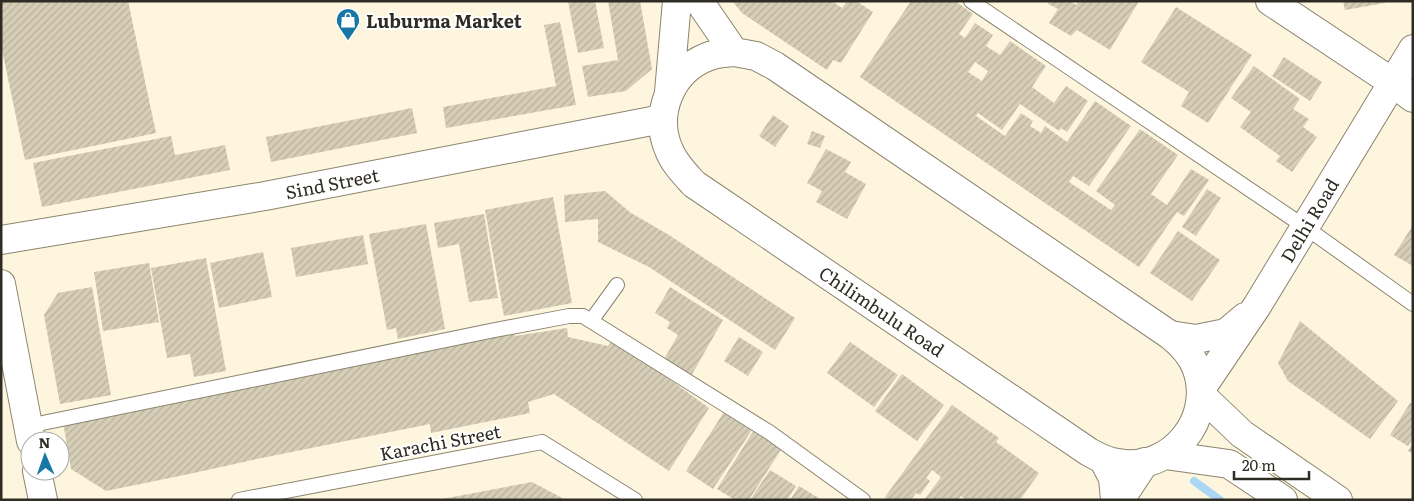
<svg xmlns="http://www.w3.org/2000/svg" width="1414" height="501" font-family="Literata,serif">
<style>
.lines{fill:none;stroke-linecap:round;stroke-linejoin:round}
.stream{stroke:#aad7f3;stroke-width:8}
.building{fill:url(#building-hatch);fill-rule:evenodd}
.service-casing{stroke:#8c846f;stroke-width:16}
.minor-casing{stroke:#8c846f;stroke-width:30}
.tertiary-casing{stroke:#8c846f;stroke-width:30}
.secondary-casing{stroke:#8c846f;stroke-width:30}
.service{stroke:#fff;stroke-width:14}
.minor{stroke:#fff;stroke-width:28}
.tertiary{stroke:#fff;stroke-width:28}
.secondary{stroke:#fff;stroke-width:28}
.labels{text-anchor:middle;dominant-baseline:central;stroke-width:4;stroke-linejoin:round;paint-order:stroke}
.poi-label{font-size:18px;font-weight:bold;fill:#2f2c23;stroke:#fff;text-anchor:start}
.street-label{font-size:18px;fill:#2f2c23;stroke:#fff}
</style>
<defs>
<pattern id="building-hatch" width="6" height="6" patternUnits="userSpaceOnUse" patternTransform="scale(1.25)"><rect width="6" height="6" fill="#d6ceb7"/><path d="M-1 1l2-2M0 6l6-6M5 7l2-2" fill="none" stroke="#b8b19d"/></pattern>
</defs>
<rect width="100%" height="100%" fill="#fdf5dd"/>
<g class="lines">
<path class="stream" d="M 1194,481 L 1220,500"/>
</g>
<path class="building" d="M 1,1 L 128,1 L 156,133 L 25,160 L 1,45 Z
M 568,1 L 595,1 L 604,48 L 578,53 Z
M 608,1 L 640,1 L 652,69 L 626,91 L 588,97 L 582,66 L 618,60 Z
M 732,1 L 832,1 L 842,8 L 847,1 L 856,1 L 873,12 L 841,63 L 833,60 L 827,70 L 742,13 Z
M 911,1 L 955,1 L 973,14 L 959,34 L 965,38 L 975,23 L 993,35 L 986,46 L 1000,55 L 1010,41 L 1046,66 L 1032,87 L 1054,103 L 1066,86 L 1088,101 L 1067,132 L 1061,128 L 1059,131 L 1020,104 L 1002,130 L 978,113 L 976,116 L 1005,136 L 1021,113 L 1033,121 L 1030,126 L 1041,133 L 1045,126 L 1067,142 L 1095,101 L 1131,126 L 1089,186 L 1073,176 L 1069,182 L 1111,210 L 1115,205 L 1096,191 L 1140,129 L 1178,155 L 1151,194 L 1167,205 L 1191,169 L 1209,180 L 1184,216 L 1177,212 L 1139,267 L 860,77 ZM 975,62 L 988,71 L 982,81 L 968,72 Z
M 1049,1 L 1070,1 L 1076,5 L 1079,1 L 1139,1 L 1110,50 L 1077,30 L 1071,36 L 1049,23 L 1058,9 L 1048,4 Z
M 1343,1 L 1384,1 L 1385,3 L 1345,10 Z
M 1176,7 L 1252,55 L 1208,123 L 1181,106 L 1189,92 L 1141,62 Z
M 560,22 L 576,105 L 446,128 L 443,107 L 556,86 L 544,25 Z
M 1284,57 L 1322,82 L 1310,101 L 1272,76 Z
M 1254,66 L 1300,99 L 1293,109 L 1309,119 L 1303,127 L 1317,137 L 1292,172 L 1276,161 L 1280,156 L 1240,127 L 1251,112 L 1231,98 Z
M 412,108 L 417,133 L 271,162 L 266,137 Z
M 773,115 L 789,126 L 775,147 L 759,136 Z
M 812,131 L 825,136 L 820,148 L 807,144 Z
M 171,136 L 175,155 L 225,145 L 230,170 L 42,207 L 33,163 Z
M 826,149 L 851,162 L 845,172 L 866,184 L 847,219 L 816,202 L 822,191 L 807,183 Z
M 1207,189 L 1221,198 L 1196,236 L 1182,227 Z
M 605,191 L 631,213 L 669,235 L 795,318 L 775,350 L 649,267 L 598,242 L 598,219 L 565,222 L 564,195 Z
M 553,197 L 572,303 L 504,316 L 485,210 Z
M 484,214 L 498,298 L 469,302 L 459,244 L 438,248 L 434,223 Z
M 426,224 L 445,329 L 398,339 L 396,328 L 387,330 L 369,234 Z
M 1413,225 L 1413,266 L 1394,255 Z
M 1178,231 L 1220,260 L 1192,301 L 1150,273 Z
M 363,235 L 368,264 L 296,277 L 291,248 Z
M 263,252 L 272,297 L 219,308 L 210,263 Z
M 206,258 L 226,371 L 194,377 L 190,354 L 167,358 L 151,268 Z
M 149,263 L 159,322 L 103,331 L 94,272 Z
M 92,287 L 111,395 L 60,404 L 44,315 L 58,293 Z
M 670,287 L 723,320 L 691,376 L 664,359 L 678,335 L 667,328 L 670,322 L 655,313 Z
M 1300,321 L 1398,401 L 1370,439 L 1288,381 L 1278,363 Z
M 567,328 L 568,337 L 608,346 L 613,338 L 709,408 L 669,471 L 554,394 L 528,402 L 530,413 L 431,433 L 430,424 L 257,459 L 189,474 L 106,491 L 71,469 L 63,422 L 174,403 L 242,388 L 338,369 L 514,330 L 515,336 Z
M 739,337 L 763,352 L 748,376 L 724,361 Z
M 850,342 L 898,375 L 874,407 L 827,373 Z
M 902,374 L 944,405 L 917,441 L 875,411 Z
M 1410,403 L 1413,404 L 1413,439 L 1408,446 L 1390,435 Z
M 952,405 L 999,438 L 996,442 L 1039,473 L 1020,500 L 966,500 L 961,496 L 958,500 L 924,500 L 941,477 L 932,470 L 926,478 L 930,481 L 920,495 L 916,493 L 911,500 L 888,500 L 885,497 Z
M 724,412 L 752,430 L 713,489 L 686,471 Z
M 754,430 L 782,448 L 749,500 L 735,500 L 717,489 Z
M 1413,443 L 1413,454 L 1408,451 Z
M 770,470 L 796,486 L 787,500 L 750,500 Z
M 532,482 L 566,500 L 442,500 L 442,499 Z
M 799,486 L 822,500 L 790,500 Z"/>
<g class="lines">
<g class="service-casing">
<path id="service" d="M 971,1 L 1305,227 L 1413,304
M 591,321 L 617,285
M 28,426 L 490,331 L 569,316 L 583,316 L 769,432 L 863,500
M 239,500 L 542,442 L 635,500"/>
</g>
<g class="minor-casing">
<path id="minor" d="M 1270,1 L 1392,82 L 1413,98
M 1,240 L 265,196 L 662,119
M 1,284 L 31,441
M 37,471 L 43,500
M 1120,500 L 1145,462"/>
</g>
<g class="tertiary-casing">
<path id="tertiary" d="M 1170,335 L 1196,339 L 1226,333 L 1245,317
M 1201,389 L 1257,306 L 1413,49"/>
</g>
<g class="secondary-casing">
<path id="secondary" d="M 699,1 L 734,52
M 734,52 L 756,56 L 775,66 L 1170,335 C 1181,344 1191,354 1196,367 C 1216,418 1171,473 1118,463 C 1107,462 1098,457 1089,452 L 694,184 C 684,173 674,163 669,150 C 653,114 671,71 707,57 C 716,53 725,53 734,52 Z
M 669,92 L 677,1
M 1201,395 L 1242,434 L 1338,500
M 1165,455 L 1229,464 L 1283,500
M 1103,459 L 1113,478 L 1115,500"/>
</g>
<use href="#service" class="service"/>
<use href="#minor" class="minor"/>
<use href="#tertiary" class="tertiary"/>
<use href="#secondary" class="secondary"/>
</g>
<defs>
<g id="shop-pin" transform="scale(1.25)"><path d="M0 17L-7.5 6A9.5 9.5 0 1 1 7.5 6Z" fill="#1977a5" stroke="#fff"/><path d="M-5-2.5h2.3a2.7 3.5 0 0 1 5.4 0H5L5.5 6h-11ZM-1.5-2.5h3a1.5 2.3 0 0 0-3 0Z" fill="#fff"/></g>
</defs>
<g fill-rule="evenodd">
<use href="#shop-pin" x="348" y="20"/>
</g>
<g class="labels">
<g class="poi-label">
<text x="366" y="20">Luburma Market</text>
</g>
<g class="street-label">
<text transform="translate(332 183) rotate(-11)">Sind Street</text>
<text transform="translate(1309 220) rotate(-59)">Delhi Road</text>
<text transform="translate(882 311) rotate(34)">Chilimbulu Road</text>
<text transform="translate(440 442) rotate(-11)">Karachi Street</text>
</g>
</g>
<rect width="1414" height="501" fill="none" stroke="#2f2c23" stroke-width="5"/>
<g transform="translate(45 456) rotate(358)"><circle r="24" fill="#ffffff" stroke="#acaba7"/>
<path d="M0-4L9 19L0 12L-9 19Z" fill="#1977a5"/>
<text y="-8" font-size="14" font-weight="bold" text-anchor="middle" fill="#2f2c23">N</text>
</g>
<path d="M1234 471v8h75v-8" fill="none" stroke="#2f2c23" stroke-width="2.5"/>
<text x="1242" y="471" font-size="15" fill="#2f2c23" stroke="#ffffff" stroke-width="4" paint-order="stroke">20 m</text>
</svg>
